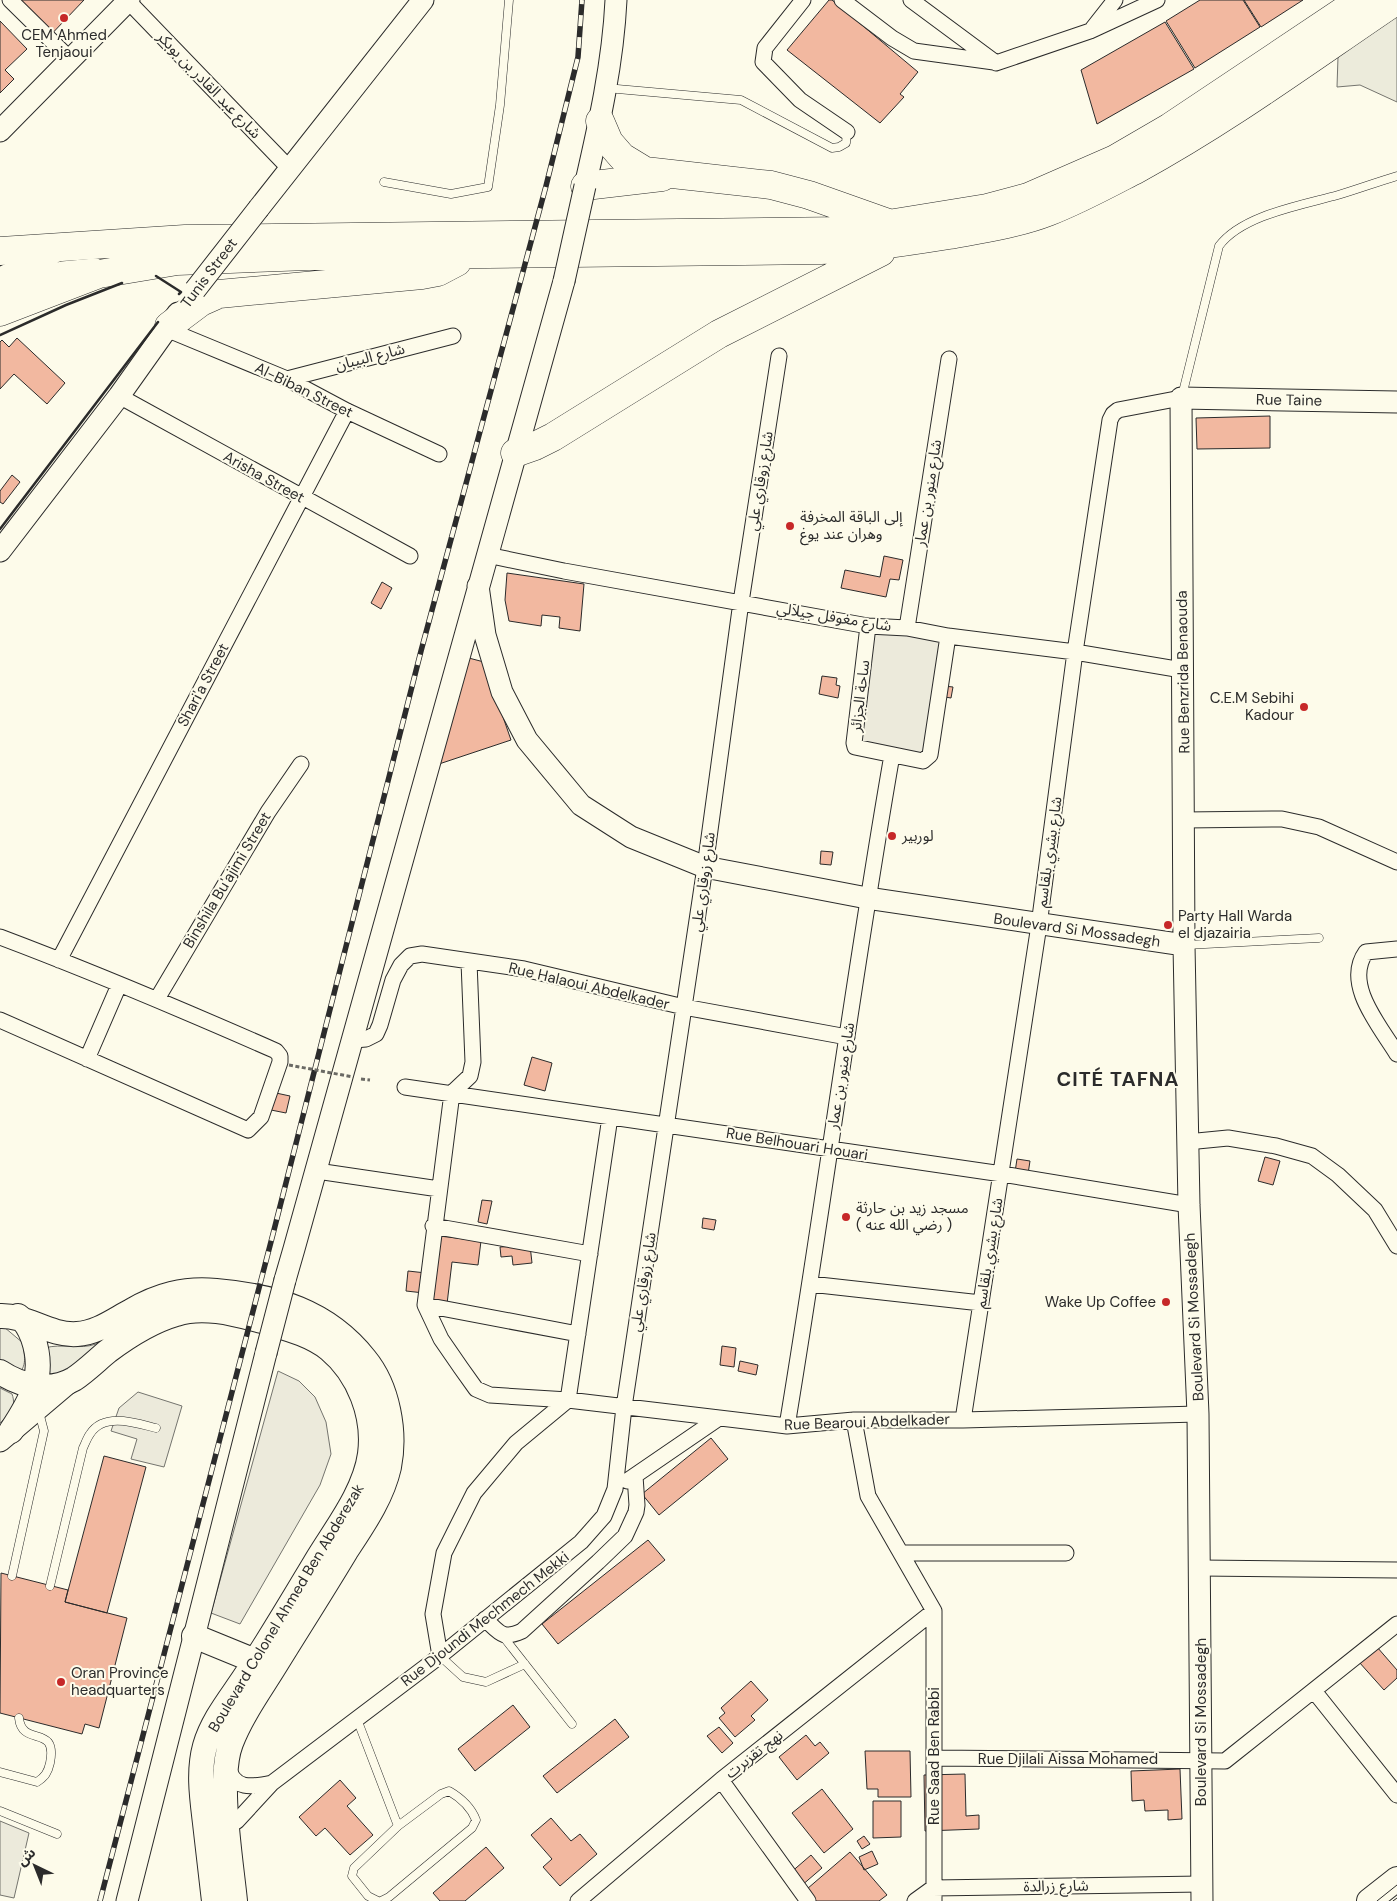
<svg xmlns="http://www.w3.org/2000/svg" width="1397" height="1901" font-family="'DM Sans','Noto Sans Arabic',sans-serif">
<style>
.green{fill:#ecebdb;stroke:#74746e}
.parking{fill:#eceadb;stroke:#74746e}
.building{fill:#f2b8a0;stroke:#2b2b2b}
.lines{fill:none;stroke-linecap:round;stroke-linejoin:round}
.lane-casing{stroke:#2b2b2b;stroke-width:9}
.street-casing{stroke:#2b2b2b;stroke-width:17}
.secondary-casing{stroke:#2b2b2b;stroke-width:23}
.primary-casing{stroke:#2b2b2b;stroke-width:26}
.highway-casing{stroke:#2b2b2b;stroke-width:29}
.path{stroke:#6a6964;stroke-width:3;stroke-dasharray:4 2.5;stroke-linecap:butt}
.lane{stroke:#fdfbea;stroke-width:8}
.street{stroke:#fdfbea;stroke-width:15}
.secondary{stroke:#fdfbea;stroke-width:21}
.primary{stroke:#fdfbea;stroke-width:24}
.highway{stroke:#fdfbea;stroke-width:28}
.tram{stroke:#2b2b2b;stroke-width:1}
.rail-casing{stroke:#2b2b2b;stroke-width:5.5}
.rail{stroke:#fdfbea;stroke-width:4;stroke-dasharray:11;stroke-linecap:butt}
.secondary-bridge-casing{stroke:#2b2b2b;stroke-width:23;stroke-linecap:butt}
.path-bridge{stroke:#6a6964;stroke-width:3;stroke-dasharray:4 2.5;stroke-linecap:butt}
.secondary-bridge{stroke:#fdfbea;stroke-width:21}
.wall{stroke:#2b2b2b;stroke-width:2.5}
.poi-dot{fill:#c62828;stroke:#fdfbea;stroke-width:2}
.labels{text-anchor:middle;dominant-baseline:central;stroke-width:4;stroke-linejoin:round;paint-order:stroke}
.poi-label{font-size:15px;fill:#2b2b2b;stroke:#fdfbea;text-anchor:start}
.street-label{font-size:15px;fill:#2b2b2b;stroke:#fdfbea}
.district-label{font-size:20px;font-weight:bold;letter-spacing:1px;fill:#2b2b2b;stroke:#fdfbea}
</style>
<rect width="100%" height="100%" fill="#fdfbea"/>
<path class="green" d="M 1397,10 L 1397,102 L 1360,85 L 1337,87 L 1338,57 L 1381,20 Z
M 0,1326 L 4,1327 L 23,1343 C 24,1356 28,1366 17,1375 L 0,1369 Z
M 120,1329 L 80,1369 L 50,1376 L 45,1370 L 45,1348 C 61,1343 80,1350 96,1344 C 104,1340 112,1334 120,1329 Z
M 0,1388 L 12,1394 C 17,1408 9,1414 0,1423 Z"/>
<path class="parking" d="M 868,626 L 948,636 L 930,755 L 859,749 Z
M 278,1371 L 299,1381 L 315,1397 L 326,1422 L 331,1454 L 320,1485 L 240,1624 L 211,1613 Z
M 138,1392 L 182,1406 L 164,1467 L 131,1459 L 137,1439 L 111,1431 L 119,1408 Z
M 0,1821 L 29,1833 L 14,1898 L 0,1895 Z"/>
<path class="building" d="M 2,0 L 84,0 L 45,41 Z
M 829,0 L 832,0 L 918,72 L 900,94 L 904,97 L 880,123 L 787,50 Z
M 1200,0 L 1243,0 L 1260,27 L 1195,68 L 1166,21 Z
M 1244,0 L 1303,0 L 1261,27 Z
M 0,21 L 27,49 L 5,70 L 14,79 L 0,93 Z
M 1165,22 L 1194,69 L 1097,124 L 1081,70 Z
M 17,338 L 65,383 L 47,404 L 14,374 L 0,389 L 0,342 L 2,340 L 9,347 Z
M 1270,416 L 1270,448 L 1197,449 L 1196,418 Z
M 12,475 L 20,482 L 3,504 L 0,502 L 0,491 Z
M 884,556 L 903,560 L 899,580 L 890,579 L 886,597 L 841,588 L 845,570 L 880,577 Z
M 507,573 L 584,584 L 580,631 L 559,628 L 560,617 L 542,615 L 541,626 L 509,621 L 505,600 Z
M 382,582 L 392,588 L 381,609 L 371,603 Z
M 465,657 L 484,662 L 511,740 L 439,764 Z
M 822,676 L 837,678 L 836,685 L 840,686 L 838,698 L 819,694 Z
M 935,685 L 953,687 L 951,698 L 933,695 Z
M 821,851 L 833,852 L 831,865 L 820,864 Z
M 532,1057 L 552,1063 L 545,1091 L 524,1085 Z
M 276,1093 L 290,1096 L 286,1113 L 271,1110 Z
M 1265,1157 L 1280,1161 L 1273,1185 L 1258,1181 Z
M 1017,1159 L 1030,1161 L 1028,1174 L 1015,1172 Z
M 482,1200 L 492,1201 L 487,1224 L 478,1222 Z
M 703,1218 L 716,1220 L 714,1230 L 702,1228 Z
M 431,1235 L 481,1241 L 478,1265 L 452,1262 L 447,1304 L 423,1301 L 424,1293 L 406,1291 L 408,1271 L 426,1273 Z
M 530,1245 L 532,1263 L 513,1265 L 512,1256 L 501,1257 L 500,1247 Z
M 722,1346 L 736,1348 L 734,1367 L 720,1365 Z
M 740,1361 L 758,1365 L 756,1375 L 738,1371 Z
M 711,1438 L 728,1459 L 659,1515 L 642,1494 Z
M 104,1456 L 146,1467 L 107,1613 L 65,1602 Z
M 648,1540 L 665,1560 L 558,1644 L 542,1624 Z
M 1,1573 L 68,1590 L 65,1602 L 127,1618 L 99,1728 L 85,1724 L 82,1734 L 0,1713 Z
M 1377,1647 L 1397,1670 L 1397,1678 L 1384,1690 L 1359,1662 Z
M 751,1681 L 768,1700 L 751,1716 L 755,1720 L 735,1737 L 719,1718 L 725,1713 L 721,1708 Z
M 513,1705 L 530,1727 L 475,1771 L 458,1749 Z
M 615,1719 L 629,1737 L 557,1793 L 543,1776 Z
M 719,1727 L 733,1743 L 722,1753 L 707,1736 Z
M 806,1735 L 815,1746 L 820,1742 L 829,1753 L 797,1780 L 779,1757 Z
M 865,1751 L 910,1751 L 911,1797 L 878,1797 L 878,1789 L 867,1789 Z
M 1180,1769 L 1182,1819 L 1168,1820 L 1168,1810 L 1145,1811 L 1144,1800 L 1132,1801 L 1131,1771 Z
M 965,1774 L 966,1816 L 979,1815 L 979,1829 L 925,1831 L 924,1775 Z
M 340,1780 L 356,1798 L 347,1806 L 373,1835 L 350,1855 L 325,1828 L 316,1836 L 299,1817 Z
M 822,1789 L 853,1829 L 824,1853 L 792,1813 Z
M 873,1801 L 901,1801 L 901,1837 L 873,1838 Z
M 551,1818 L 571,1841 L 580,1834 L 597,1854 L 560,1886 L 543,1867 L 552,1859 L 531,1835 Z
M 864,1836 L 870,1844 L 862,1849 L 857,1841 Z
M 486,1847 L 504,1868 L 465,1901 L 440,1901 L 433,1893 Z
M 872,1851 L 878,1864 L 864,1870 L 859,1857 Z
M 850,1852 L 887,1895 L 879,1901 L 805,1901 L 800,1895 Z
M 811,1855 L 822,1868 L 801,1886 L 789,1874 Z"/>
<g class="lines">
<g class="lane-casing">
<path id="lane" d="M 606,88 L 741,100 L 832,148 L 839,147 L 846,143 L 847,132
M 384,182 L 451,194 L 488,187 L 500,105 L 509,0
M 1182,396 L 1219,246 C 1242,215 1302,205 1338,195 C 1358,189 1377,182 1397,176
M 1186,945 L 1319,938
M 12,1576 L 44,1431 L 39,1412
M 50,1586 L 83,1448 C 85,1444 87,1438 90,1434 C 104,1412 136,1423 156,1428
M 502,1635 L 572,1724
M 440,1656 L 463,1677 L 486,1682 L 525,1664
M 357,1719 L 398,1826
M 0,1772 L 37,1782 C 45,1777 48,1772 50,1763 C 58,1723 22,1748 19,1718
M 0,1811 L 57,1834
M 378,1901 L 368,1896 L 352,1876 L 354,1868 L 398,1826 L 441,1794 L 449,1791 C 461,1798 471,1807 476,1820 L 472,1828 L 389,1897 L 381,1901"/>
</g>
<g class="street-casing">
<path id="street" d="M 10,0 L 71,60
M 803,0 L 765,48 L 763,62 L 800,100 L 847,132
M 842,0 L 892,38 L 914,51 L 994,62
M 911,0 L 996,63 L 1090,31 L 1157,0
M 128,1 L 289,168
M 1093,28 L 1115,0
M 166,329 L 287,379 L 347,411 L 439,454
M 287,379 L 453,336
M 119,396 L 410,556
M 487,555 L 564,571 L 868,626 L 907,628 L 948,636 L 1075,652 L 1182,670
M 868,626 L 854,743 L 855,747 L 923,761 L 930,755 L 948,636
M 907,628 L 949,359
M 1184,820 L 1282,819 L 1319,827 L 1397,862
M 0,937 C 93,972 185,1011 276,1051 L 280,1056 L 280,1062 L 261,1117 L 248,1130 L 0,1020
M 1397,949 L 1366,952 C 1343,984 1380,1026 1397,1054
M 59,960 L 347,411
M 469,962 L 473,1062 L 470,1076 L 452,1093 L 425,1305 L 441,1339 L 461,1368 L 476,1389 L 490,1395 L 568,1400 L 787,1426 L 854,1420 L 963,1420 L 1198,1414
M 157,999 L 268,812 L 301,764
M 354,1040 L 366,1039 L 376,1034 L 380,1025 L 393,980 L 401,965 L 410,956 L 422,954 L 524,969 L 684,1007 L 847,1037
M 87,1059 L 119,985
M 405,1087 L 1002,1174 L 1189,1205
M 1187,1142 L 1228,1138 L 1276,1146 L 1312,1156 L 1338,1175 L 1375,1210 L 1397,1246
M 317,1171 L 439,1189
M 433,1226 L 590,1254
M 810,1284 L 981,1303
M 425,1305 L 578,1334
M 854,1420 L 868,1496 L 934,1611
M 963,1420 L 1039,925 L 1075,652 L 1110,420 L 1113,414 L 1118,410 L 1181,398
M 787,1426 C 824,1203 853,978 892,755
M 627,1481 L 719,1418
M 901,1553 L 1066,1553
M 1200,1568 L 1397,1570
M 485,1619 C 500,1633 502,1640 522,1631 L 598,1562 L 625,1536 L 636,1512 L 637,1505 L 635,1476
M 440,1656 L 433,1614 L 444,1553 L 474,1493 L 516,1443 L 568,1400 L 610,1117
M 1314,1691 L 1397,1795
M 934,1758 L 1225,1761 L 1397,1624
M 228,1765 C 232,1791 253,1787 272,1783
M 721,1780 L 808,1901
M 220,1826 L 228,1826 L 237,1821 L 272,1783 L 440,1656 L 581,1542 L 604,1516 L 615,1489 L 624,1407 L 705,867 L 741,602 L 779,356
M 578,1901 L 721,1780 L 934,1611
M 915,1901 L 933,1888 L 1202,1884
M 934,1901 L 934,1611"/>
</g>
<g class="secondary-casing">
<path id="secondary" d="M 0,131 L 129,0
M 585,186 C 599,125 613,63 616,0
M 259,208 L 423,0
M 0,278 L 57,251
M 0,290 L 62,272 L 95,269
M 0,551 L 119,396 L 178,313
M 478,586 L 485,635 L 502,692 L 527,740 L 581,805 L 631,837 L 705,867 L 867,898 L 1184,945 L 1189,1205 L 1198,1414 L 1202,1901
M 1184,945 L 1181,398 L 1397,402
M 285,1280 C 381,948 470,614 564,281
M 0,1441 L 72,1380
M 127,1901 L 266,1353"/>
</g>
<g class="primary-casing">
<path id="primary" d="M 0,1316 C 27,1315 49,1336 77,1334 C 97,1333 114,1320 131,1311 C 158,1295 184,1288 216,1291 C 275,1296 327,1311 365,1359 C 388,1387 396,1432 389,1467 C 382,1498 363,1525 346,1551 C 322,1591 297,1630 273,1669 C 258,1693 241,1717 231,1743 C 217,1779 231,1860 235,1901
M 0,1372 C 21,1386 50,1393 74,1379 C 86,1371 97,1360 108,1351 C 128,1336 152,1321 176,1314 C 204,1305 235,1314 262,1321 C 285,1328 310,1334 329,1349 C 359,1374 375,1416 370,1454 C 365,1491 337,1527 318,1558 C 294,1598 270,1639 244,1678 C 230,1699 212,1721 205,1746 C 198,1771 202,1798 205,1823 C 208,1849 211,1875 214,1901
M 11,1431 C 31,1401 46,1375 33,1338 C 30,1330 26,1321 18,1316
M 194,1636 L 255,1661
M 1369,1901 L 1397,1879"/>
</g>
<g class="highway-casing">
<path id="highway" d="M 600,121 L 609,142 L 622,157 L 645,171 L 771,185 L 809,195 L 888,223
M 585,186 L 662,177
M 0,251 L 185,239 L 845,231 L 987,208 L 1028,197 L 1115,159 L 1170,127 L 1360,0
M 0,312 L 99,274 L 177,261 L 308,256 L 821,250 C 865,248 906,242 949,235 C 982,229 1017,224 1048,212 C 1079,200 1108,184 1137,169 C 1227,120 1311,58 1397,0
M 169,326 L 201,302 L 219,294 L 422,275 L 438,272 L 457,262
M 515,453 L 535,446 L 553,437 L 719,334 L 881,252"/>
</g>
<path class="path" d="M 361,1079 L 370,1080"/>
<use href="#lane" class="lane"/>
<use href="#street" class="street"/>
<use href="#secondary" class="secondary"/>
<use href="#primary" class="primary"/>
<use href="#highway" class="highway"/>
<path class="tram" d="M 1377,1901 L 1397,1885
M 1393,1901 L 1397,1898"/>
<g class="rail-casing">
<path id="rail" d="M 100,1901 L 273,1234 L 421,651 L 546,186 L 578,57 L 582,0"/>
</g>
<use href="#rail" class="rail"/>
<g class="secondary-bridge-casing">
<path id="secondary-bridge" d="M 564,281 L 585,186
M 195,290 L 259,208
M 266,1353 L 285,1280"/>
</g>
<path class="path-bridge" d="M 289,1065 L 353,1077"/>
<use href="#secondary-bridge" class="secondary-bridge"/>
<path class="wall" d="M 156,276 L 181,292 L 179,294
M 0,335 L 66,305 L 122,283
M 0,529 L 158,322"/>
</g>
<g class="poi-dot">
<circle cx="64" cy="18" r="5"/>
<circle cx="790" cy="526" r="5"/>
<circle cx="1304" cy="707" r="5"/>
<circle cx="892" cy="836" r="5"/>
<circle cx="1168" cy="925" r="5"/>
<circle cx="846" cy="1217" r="5"/>
<circle cx="1166" cy="1302" r="5"/>
<circle cx="61" cy="1682" r="5"/>
</g>
<g class="labels">
<g class="poi-label">
<text x="64" y="35" text-anchor="middle">CEM Ahmed<tspan x="64" dy="17">Tenjaoui</tspan></text>
<text x="800" y="517">إلى الباقة المخرفة<tspan x="800" dy="17">وهران عند يوغ</tspan></text>
<text x="1294" y="698" text-anchor="end">C.E.M Sebihi<tspan x="1294" dy="17">Kadour</tspan></text>
<text x="902" y="836">لوربير</text>
<text x="1178" y="916">Party Hall Warda<tspan x="1178" dy="17">el djazairia</tspan></text>
<text x="856" y="1208">مسجد زيد بن حارثة<tspan x="856" dy="17">( رضي الله عنه )</tspan></text>
<text x="1156" y="1302" text-anchor="end">Wake Up Coffee</text>
<text x="71" y="1673">Oran Province<tspan x="71" dy="17">headquarters</tspan></text>
</g>
<g class="street-label">
<text transform="translate(209 85) rotate(46)">شارع عبد القادر بن بوبكر</text>
<text transform="translate(209 273) rotate(-53)">Tunis Street</text>
<text transform="translate(370 357) rotate(-14)">شارع البيبان</text>
<text transform="translate(304 390) rotate(26)">Al-Biban Street</text>
<text transform="translate(1289 400) rotate(1)">Rue Taine</text>
<text transform="translate(264 477) rotate(29)">Arisha Street</text>
<text transform="translate(760 481) rotate(-81)">شارع زوقاري علي</text>
<text transform="translate(928 493) rotate(-81)">شارع منور بن عمار</text>
<text transform="translate(834 617) rotate(9)">شارع مغوفل جيلالي</text>
<text transform="translate(1183 672) rotate(-91)">Rue Benzrida Benaouda</text>
<text transform="translate(203 685) rotate(-62)">Shari'a Street</text>
<text transform="translate(860 696) rotate(-83)">ساحة الجزائر</text>
<text transform="translate(1049 852) rotate(-82)">شارع بشري بلقاسم</text>
<text transform="translate(227 880) rotate(-59)">Binshila Bu'ajimi Street</text>
<text transform="translate(703 882) rotate(-82)">شارع زوقاري علي</text>
<text transform="translate(1077 930) rotate(8)">Boulevard Si Mossadegh</text>
<text transform="translate(589 986) rotate(13)">Rue Halaoui Abdelkader</text>
<text transform="translate(841 1076) rotate(-81)">شارع منور بن عمار</text>
<text transform="translate(797 1144) rotate(9)">Rue Belhouari Houari</text>
<text transform="translate(989 1253) rotate(-81)">شارع بشري بلقاسم</text>
<text transform="translate(643 1282) rotate(-81)">شارع زوقاري علي</text>
<text transform="translate(1194 1317) rotate(-93)">Boulevard Si Mossadegh</text>
<text transform="translate(867 1422) rotate(-2)">Rue Bearoui Abdelkader</text>
<text transform="translate(286 1608) rotate(-59)">Boulevard Colonel Ahmed Ben Abderezak</text>
<text transform="translate(485 1619) rotate(-38)">Rue Djoundi Mechmech Mekki</text>
<text transform="translate(1201 1722) rotate(-90)">Boulevard Si Mossadegh</text>
<text transform="translate(754 1754) rotate(-38)">نهج تقزيرت</text>
<text transform="translate(934 1756) rotate(-90)">Rue Saad Ben Rabbi</text>
<text x="1068" y="1759">Rue Djilali Aissa Mohamed</text>
<text transform="translate(1056 1886) rotate(-1)">شارع زرالدة</text>
</g>
<g class="district-label">
<text x="1118" y="1079">CITÉ TAFNA</text>
</g>
</g>
<g transform="translate(35 1866) rotate(317)" stroke="#fdfbea" stroke-width="4" paint-order="stroke">
<path d="M0-4L9 19L0 12L-9 19Z" fill="#2b2b2b"/>
<text y="-8" font-size="14" font-weight="bold" text-anchor="middle" fill="#2b2b2b">ش</text>
</g>
</svg>
